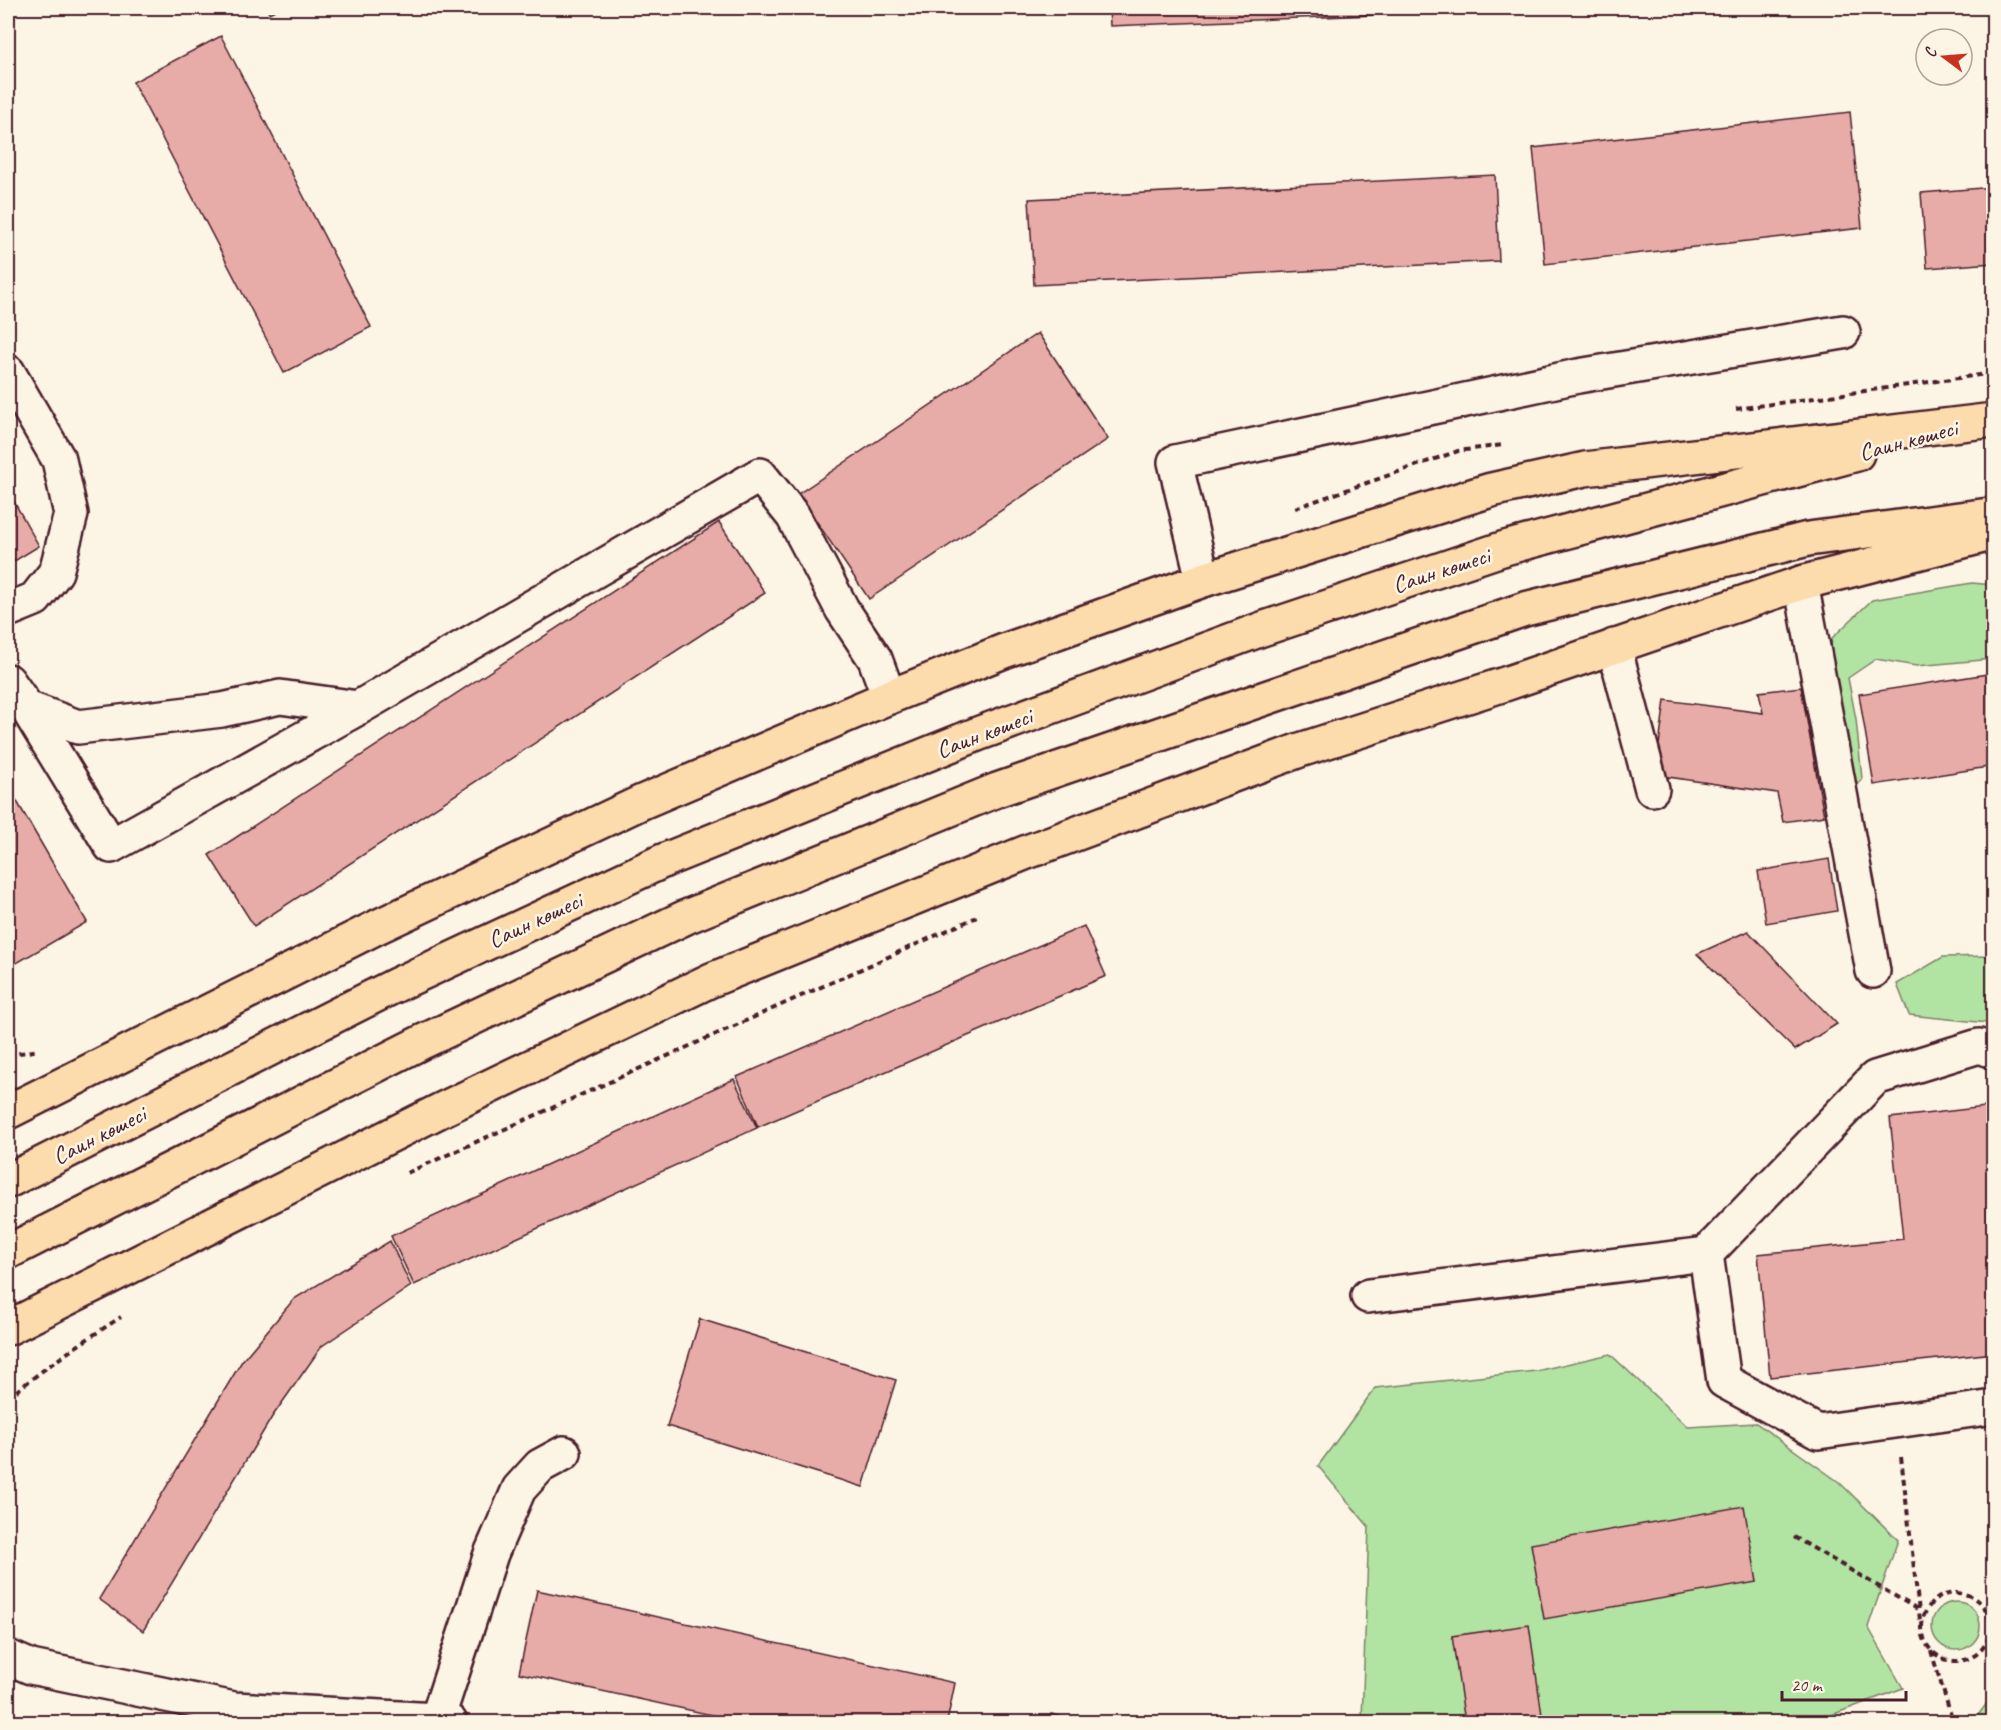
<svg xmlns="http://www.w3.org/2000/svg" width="2001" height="1730" font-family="Caveat,sans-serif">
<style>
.green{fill:#b1e3a3;stroke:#7e8167;stroke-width:1.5}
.building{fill:#e7aca7;stroke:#4a1f2b;stroke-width:1.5}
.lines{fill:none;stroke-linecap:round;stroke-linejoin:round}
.minor-casing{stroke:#4a1f2b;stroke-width:38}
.major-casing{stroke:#4a1f2b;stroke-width:38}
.path{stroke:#4a1f2b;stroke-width:4;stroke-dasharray:6 4.5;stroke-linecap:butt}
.minor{stroke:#fcf5e5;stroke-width:33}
.major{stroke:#fcdcac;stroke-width:33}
.labels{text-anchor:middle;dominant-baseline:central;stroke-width:5;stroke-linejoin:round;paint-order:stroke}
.street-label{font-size:24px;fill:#4a1f2b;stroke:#fcf5e5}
</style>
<rect width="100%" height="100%" fill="#fcf5e5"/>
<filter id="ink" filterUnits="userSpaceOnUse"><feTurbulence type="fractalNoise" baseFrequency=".0167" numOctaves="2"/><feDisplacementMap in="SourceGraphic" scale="12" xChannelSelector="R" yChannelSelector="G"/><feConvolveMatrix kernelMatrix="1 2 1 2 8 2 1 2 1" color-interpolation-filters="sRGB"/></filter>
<g filter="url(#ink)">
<path class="green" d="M 1972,583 L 1993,585 L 1993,659 L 1916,666 L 1876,659 L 1848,678 L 1856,719 L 1862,779 L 1851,795 L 1827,686 L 1832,638 L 1872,600 Z
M 1993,956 L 1993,1026 L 1988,1023 L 1909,1015 L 1897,984 L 1943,957 Z
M 1610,1354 L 1688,1427 L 1756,1423 L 1839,1482 L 1898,1540 L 1868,1627 L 1903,1688 L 1829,1716 L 1824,1722 L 1363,1722 L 1362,1719 L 1369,1527 L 1318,1466 L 1375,1388 L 1536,1371 Z
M1932 1626a24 24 0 1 1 48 0a24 24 0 1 1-48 0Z
M 1993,1695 L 1993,1722 L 1973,1722 Z"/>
<path class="building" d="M 266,8 L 279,8 L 269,13 Z
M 1109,8 L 1372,8 L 1372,15 L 1110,26 Z
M 221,36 L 371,327 L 284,373 L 133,82 Z
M 1850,112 L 1862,228 L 1545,264 L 1533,148 Z
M 1495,175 L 1499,261 L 1034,285 L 1029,199 Z
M 1994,187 L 1994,263 L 1927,268 L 1921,193 Z
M 1038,333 L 1108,439 L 869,599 L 798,494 Z
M 8,491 L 39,546 L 8,565 Z
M 719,522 L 765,593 L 254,926 L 209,855 Z
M 1994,673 L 1994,766 L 1874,785 L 1859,694 Z
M 1801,687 L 1824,816 L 1783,822 L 1777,793 L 1655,775 L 1665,700 L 1763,713 L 1759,692 Z
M 8,786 L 87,922 L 15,964 L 8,951 Z
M 1829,859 L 1837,911 L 1766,923 L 1758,871 Z
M 1084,926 L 1106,976 L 758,1127 L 737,1077 Z
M 1748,931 L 1837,1024 L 1795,1050 L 1697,954 Z
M 734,1079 L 757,1128 L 414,1285 L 391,1236 Z
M 1994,1106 L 1994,1353 L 1770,1377 L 1758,1254 L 1903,1239 L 1890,1118 Z
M 390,1241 L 411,1286 L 322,1346 L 272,1417 L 143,1631 L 99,1599 L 242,1361 L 294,1299 Z
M 700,1319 L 896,1380 L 863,1487 L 667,1426 Z
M 1744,1506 L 1757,1582 L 1544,1619 L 1531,1544 Z
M 537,1590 L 955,1683 L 947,1722 L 744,1722 L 519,1673 Z
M 1529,1625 L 1543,1722 L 1465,1722 L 1452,1636 Z
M 1051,1714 L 1083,1722 L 1049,1722 Z"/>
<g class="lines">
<g class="minor-casing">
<path id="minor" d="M 8,372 L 59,460 L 71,514 L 56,572 L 35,599 L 8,610
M 1203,580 L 1175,462 L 1578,376 L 1843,332
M 1801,583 L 1873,971
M 1614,646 L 1652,789
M 8,681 L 27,708 L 111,846 L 358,708 L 760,475 L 793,516 L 842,609 L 875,659 L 889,697
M 27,708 L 78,727 L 222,710 L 280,697 L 358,708
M 1706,1254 L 1724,1381 L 1818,1432 L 1994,1407
M 1368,1296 L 1706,1254 L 1875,1078 L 1979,1046 L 1994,1051
M 8,1657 L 31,1667 L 234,1709 L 437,1720 L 450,1722
M 437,1720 L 491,1554 L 519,1489 L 540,1466 L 564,1453"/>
</g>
<g class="major-casing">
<path id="major" d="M 8,1112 L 379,926 L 642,802 L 889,697 L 1004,651 L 1203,580 L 1491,490 L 1585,469 L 1994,420
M 8,1181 L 396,985 L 665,860 L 980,733 L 1262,629 L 1505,548 L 1857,454
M 8,1252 L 422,1042 L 686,917 L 997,790 L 1525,609 L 1808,539 L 1989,515
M 8,1328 L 441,1110 L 711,980 L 1027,852 L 1300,750 L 1502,685 L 1801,583 L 1994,533"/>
</g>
<path class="path" d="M 1736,409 L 1994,373
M 1295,508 L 1458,451 L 1503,445
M 8,1055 L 39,1050
M 407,1173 L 977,917
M 8,1398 C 44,1368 82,1342 121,1317
M 1901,1457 L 1920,1620
M 1794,1537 L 1919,1610
M1922 1627a34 34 0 1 1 68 0a34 34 0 1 1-68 0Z
M 1931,1651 L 1953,1722"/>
<use href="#minor" class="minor"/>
<use href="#major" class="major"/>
</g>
</g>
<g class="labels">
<g class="street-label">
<text transform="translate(1908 440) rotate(-15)">Саин көшесі</text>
<text transform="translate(1441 570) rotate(-18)">Саин көшесі</text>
<text transform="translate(984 733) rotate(-21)">Саин көшесі</text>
<text transform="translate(535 920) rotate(-25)">Саин көшесі</text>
<text transform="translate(99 1135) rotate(-27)">Саин көшесі</text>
</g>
</g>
<rect width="2001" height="1730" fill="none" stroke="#fcf5e5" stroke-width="30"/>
<rect x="15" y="15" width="1971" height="1700" fill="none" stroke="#4a1f2b" stroke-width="2" filter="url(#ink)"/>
<g transform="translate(1944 57) rotate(286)"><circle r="28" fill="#fcf5e5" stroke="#b59f9b" stroke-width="1.5"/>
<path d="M0-4.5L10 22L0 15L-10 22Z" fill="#c8321e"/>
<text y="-9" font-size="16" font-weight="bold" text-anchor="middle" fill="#4a1f2b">С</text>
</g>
<path d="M1782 1691v9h124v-9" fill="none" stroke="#4a1f2b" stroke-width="3"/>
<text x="1791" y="1691" font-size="18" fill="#4a1f2b" stroke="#fcf5e5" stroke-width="4.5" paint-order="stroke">20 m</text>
</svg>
